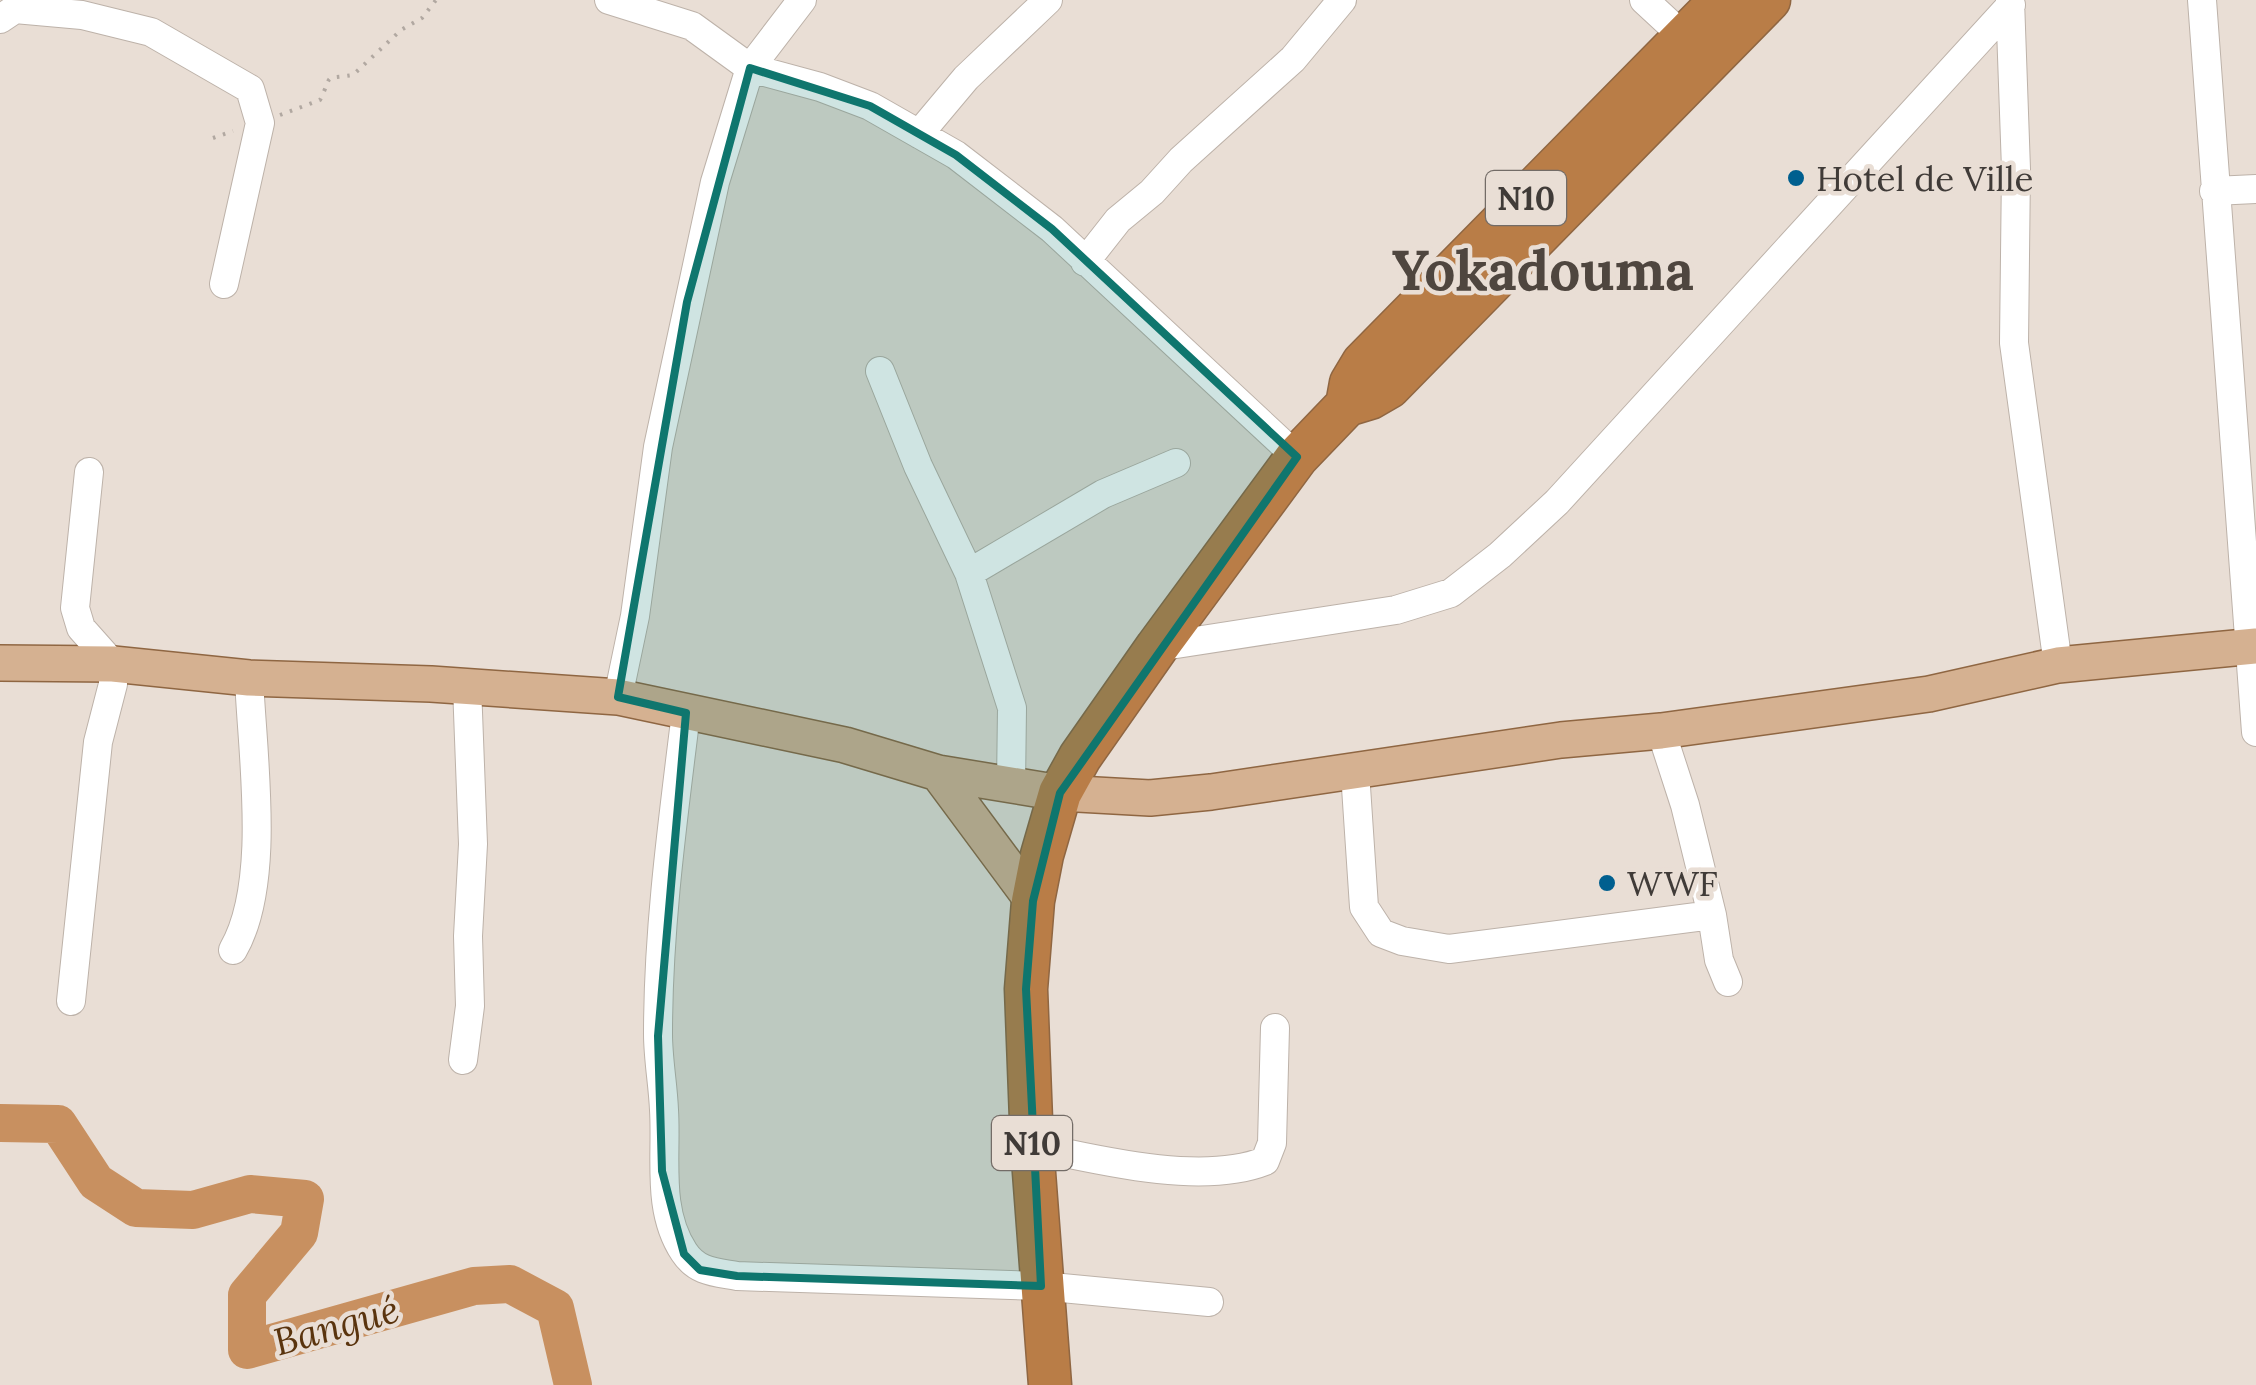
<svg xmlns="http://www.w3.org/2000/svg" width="2256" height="1385" font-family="Lora,serif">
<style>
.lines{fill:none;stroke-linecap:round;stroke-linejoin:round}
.river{stroke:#c89060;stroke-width:38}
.minor-casing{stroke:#bdb2a9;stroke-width:30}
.major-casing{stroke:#8f6642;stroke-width:38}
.highway-casing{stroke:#8f6642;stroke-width:45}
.path{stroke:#b1a8a1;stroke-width:4;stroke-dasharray:2.5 8;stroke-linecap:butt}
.minor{stroke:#fff;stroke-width:28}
.major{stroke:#d5b191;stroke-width:35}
.highway{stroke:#b97d47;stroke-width:42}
.marked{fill:#0f766e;fill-opacity:0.2;stroke:#0f766e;stroke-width:8;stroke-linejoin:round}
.poi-dot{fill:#005f8f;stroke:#e9ded5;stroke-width:4}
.labels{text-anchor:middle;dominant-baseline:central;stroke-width:9;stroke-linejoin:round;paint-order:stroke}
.shield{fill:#e9ded5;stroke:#736c67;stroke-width:2.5}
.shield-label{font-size:32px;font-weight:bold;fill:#403b38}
.poi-label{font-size:35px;fill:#403b38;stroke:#e9ded5;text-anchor:start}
.water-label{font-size:38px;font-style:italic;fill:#5a340e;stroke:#e9ded5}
.town-label{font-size:55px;font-weight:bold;fill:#4f463f;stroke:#e9ded5}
</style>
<rect width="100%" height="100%" fill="#e9ded5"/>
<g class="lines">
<path class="river" d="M 0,1123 L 58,1124 L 96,1182 L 136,1208 L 193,1210 L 250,1194 L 305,1199 L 299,1233 L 247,1295 L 247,1350 L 474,1286 L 510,1284 L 555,1308 L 573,1385"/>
<g class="minor-casing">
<path id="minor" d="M 609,0 L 692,26 L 750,68 L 820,87 L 870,106 L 956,155 L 1052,229 L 1297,457
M 1644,0 L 1684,37
M 2010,0 L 2016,169 L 2014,343 L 2058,665
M 2202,0 L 2256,732
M 0,19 L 15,9 L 82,15 L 151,32 L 250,89 L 260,123 L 224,284
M 919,134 L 966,78 L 1048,0
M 2214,191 L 2256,189
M 1085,262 L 1118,220 L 1152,192 L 1181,160 L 1293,59 L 1342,0
M 880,371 L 918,466 L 969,573 L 1012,708 L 1011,786
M 969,573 L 1103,494 L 1176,463
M 1157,647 L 1396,610 L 1451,593 L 1500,555 L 1557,502 L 2011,5
M 618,697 L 635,616 L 658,447 L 715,182 L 750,68 L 802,0
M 686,713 C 673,819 658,927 658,1034 C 658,1059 663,1085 664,1110 C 667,1156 656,1210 684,1252 C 697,1272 715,1272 737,1276 L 1041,1286 L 1209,1302
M 1355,772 L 1364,907 L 1381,933 L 1402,941 L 1449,949 L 1712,915 L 1685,805 L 1661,731
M 1712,915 L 1719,960 L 1728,982
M 233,950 C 272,883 252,754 249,678
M 71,1001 L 98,742 L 113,684 L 113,664 L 81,628 L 75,608 L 89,472
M 463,1060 L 470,1006 L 468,936 L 473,844 L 467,686
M 1032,1146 C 1097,1160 1202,1186 1265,1161 L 1272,1143 L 1275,1028"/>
</g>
<g class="major-casing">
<path id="major" d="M 0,663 L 113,664 L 249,678 L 431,684 L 618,697 L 845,745 L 938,773 L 1060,793 L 1150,798 L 1211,792 L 1561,740 L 1661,731 L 1929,694 L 2058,665 L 2256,646
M 938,773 L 1033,901"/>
</g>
<g class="highway-casing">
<path id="highway" d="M 1347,405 L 1351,383 L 1363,363 L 1721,0
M 1050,1385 L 1032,1146 L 1026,989 L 1033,901 L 1042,855 L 1060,793 L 1080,757 L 1157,647 L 1297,457 L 1347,405 L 1370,398 L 1389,387 L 1769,0"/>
</g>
<path class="path" d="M 280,115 L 320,100 C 334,72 321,80 353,75 L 401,30 L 422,18 L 436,0
M 213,138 L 233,131"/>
<use href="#minor" class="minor"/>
<use href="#major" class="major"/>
<use href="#highway" class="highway"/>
</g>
<path class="marked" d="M 750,68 L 870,106 L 956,155 L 1052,229 L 1297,457 L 1060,793 L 1033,901 L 1026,989 L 1041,1286 L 737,1276 L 700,1270 L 684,1254 L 662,1171 L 658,1036 L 686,713 L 618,697 L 687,302 Z"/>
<g class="poi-dot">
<circle cx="1796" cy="178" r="10"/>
<circle cx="1607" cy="883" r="10"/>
</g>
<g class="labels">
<g class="shield">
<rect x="1486" y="171" width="80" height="54" rx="8"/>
<rect x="992" y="1116" width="80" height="54" rx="8"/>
</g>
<g class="shield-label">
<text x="1526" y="198">N10</text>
<text x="1032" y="1143">N10</text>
</g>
<g class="poi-label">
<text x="1816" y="178">Hotel de Ville</text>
<text x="1627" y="883">WWF</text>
</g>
<g class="water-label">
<text transform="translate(336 1325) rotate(-16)">Bangué</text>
</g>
<g class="town-label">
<text x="1543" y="270">Yokadouma</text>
</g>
</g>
</svg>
